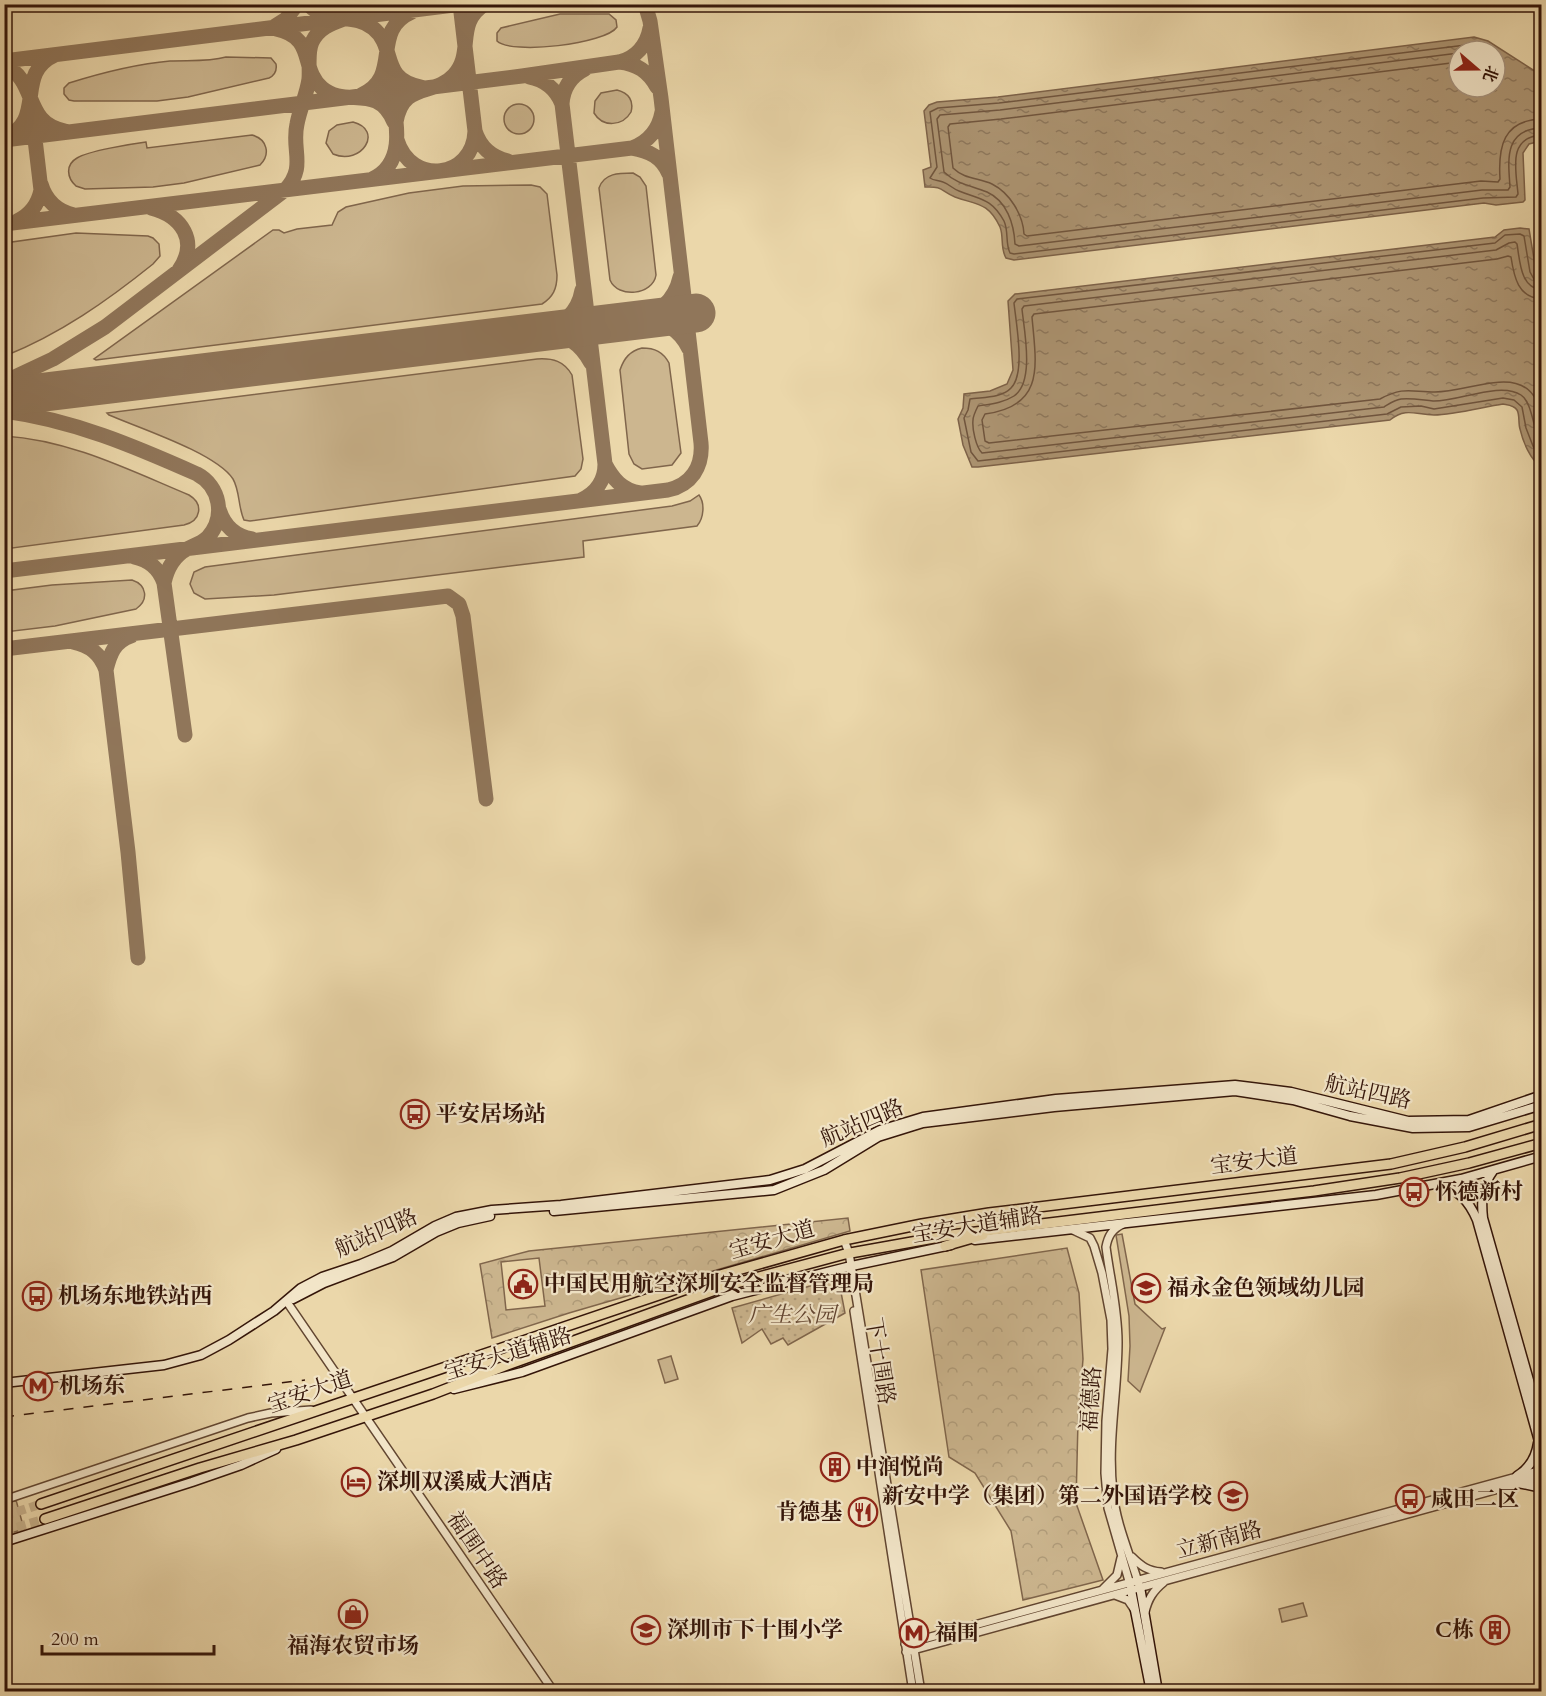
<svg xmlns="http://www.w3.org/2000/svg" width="1546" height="1696" font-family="Cardo,'Noto Serif SC',serif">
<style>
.grass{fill:#ccb68f;stroke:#80664c;stroke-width:1.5}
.forest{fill:url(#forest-crowns);stroke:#80664c;stroke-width:1.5;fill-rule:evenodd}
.park{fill:url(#park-dots);stroke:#80664c;stroke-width:1.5}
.water{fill:url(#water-ripples);stroke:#7d6249;stroke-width:1.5;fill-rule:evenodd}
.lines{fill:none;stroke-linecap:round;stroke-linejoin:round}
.shore{stroke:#70553e;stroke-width:1.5}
.taxiway{stroke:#90765a;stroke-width:15}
.runway{stroke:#90765a;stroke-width:39}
.primary-tunnel{stroke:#c6b08a;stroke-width:9;stroke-dasharray:9 4.5;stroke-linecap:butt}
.tertiary-casing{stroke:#624631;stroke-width:10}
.secondary-casing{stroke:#341509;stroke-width:11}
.primary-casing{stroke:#341509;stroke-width:12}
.tertiary{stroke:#f2e5c8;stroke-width:7}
.secondary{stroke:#f2e5c8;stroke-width:8}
.primary{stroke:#ebd7aa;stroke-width:9}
.rail{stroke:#341509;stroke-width:1.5;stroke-dasharray:10 10;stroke-linecap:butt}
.labels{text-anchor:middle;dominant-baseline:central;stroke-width:4.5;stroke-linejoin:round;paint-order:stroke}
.street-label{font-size:22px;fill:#341509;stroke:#f2e5c8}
.poi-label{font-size:22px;font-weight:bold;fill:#341509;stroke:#f2e5c8;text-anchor:start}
.park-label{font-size:22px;font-style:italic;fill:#624531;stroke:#f2e5c8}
</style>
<defs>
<pattern id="forest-crowns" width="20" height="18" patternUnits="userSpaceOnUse" patternTransform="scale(1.5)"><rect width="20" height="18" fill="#ccb68f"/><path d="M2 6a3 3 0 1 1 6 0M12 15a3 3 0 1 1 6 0" fill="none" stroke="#b09c7a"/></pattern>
<pattern id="park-dots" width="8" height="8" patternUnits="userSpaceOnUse" patternTransform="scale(1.5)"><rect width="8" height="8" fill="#ccb68f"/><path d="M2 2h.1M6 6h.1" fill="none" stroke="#b09c7a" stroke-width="1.8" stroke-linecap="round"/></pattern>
<pattern id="water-ripples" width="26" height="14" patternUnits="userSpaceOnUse" patternTransform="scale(1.5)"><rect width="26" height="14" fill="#ad9573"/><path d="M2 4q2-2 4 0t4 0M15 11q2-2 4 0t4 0" fill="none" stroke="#8e785d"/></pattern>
</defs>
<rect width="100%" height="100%" fill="#ebd7aa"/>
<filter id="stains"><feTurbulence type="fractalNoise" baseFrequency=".00333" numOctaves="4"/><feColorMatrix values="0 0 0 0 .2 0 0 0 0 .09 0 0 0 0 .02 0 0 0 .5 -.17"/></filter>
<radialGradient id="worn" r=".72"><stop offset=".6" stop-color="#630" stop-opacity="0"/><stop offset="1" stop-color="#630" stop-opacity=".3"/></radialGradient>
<path class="grass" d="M 560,14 L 609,14 L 616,20 L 617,27 C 606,44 511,55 497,41 L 497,33 L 501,28 Z
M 226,57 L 271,58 L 276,64 C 277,70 275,75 269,78 L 188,97 L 157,101 L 74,101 L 69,100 L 64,94 L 64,88 L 69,83 C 101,73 136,64 170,61 C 189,60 208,62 226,57 Z
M 617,90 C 629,93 634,101 631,112 C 623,126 603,128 594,113 L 595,101 L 601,93 Z
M504 119a15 15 0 1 1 30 0a15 15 0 1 1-30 0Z
M 353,122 C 384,130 362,166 333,154 L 326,143 L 329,131 L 337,125 Z
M 252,135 C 267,139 271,154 260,165 L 184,183 L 153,187 L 85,189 L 76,186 C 67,178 65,165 77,158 C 88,151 131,144 146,142 L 147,148 Z
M 633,173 L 640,177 L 646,186 L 656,275 C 653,295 618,299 610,280 L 599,188 C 604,173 619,173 633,173 Z
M 531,185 L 540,187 L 547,194 L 557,275 C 557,289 553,297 542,304 L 96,360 L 94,359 L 273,230 L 279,230 L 284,233 L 297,229 L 332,225 L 338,212 L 346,207 L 409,193 L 463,186 Z
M 76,233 L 148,236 L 153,238 L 159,244 L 160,256 L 153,264 C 107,301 60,334 5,356 L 5,243 Z
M 642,348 C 655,348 663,352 669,363 L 681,453 L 672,465 L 642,469 L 634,464 L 629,454 L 620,370 C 624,358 630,351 642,348 Z
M 537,359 C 553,358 564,361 572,375 L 583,459 L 581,469 L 575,476 L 250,521 L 244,520 C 238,507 240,491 233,479 C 216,453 139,428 109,415 L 107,413 Z
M 4,436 C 70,440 129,470 189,495 C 204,504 201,521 184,525 L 5,549 Z
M 699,495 C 705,503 704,518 697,526 L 583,541 L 584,557 L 274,595 L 205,599 L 194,593 L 190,584 L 194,572 L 205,567 L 672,506 L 690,501 Z
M 132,580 C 147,585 149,600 136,609 L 55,626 L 5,632 L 5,591 L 52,585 Z
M 1122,1234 L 1135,1304 L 1162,1329 L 1165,1328 L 1140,1392 L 1128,1381 L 1130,1346 L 1129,1316 L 1116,1235 Z
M 671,1356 L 678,1379 L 665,1383 L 658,1360 Z
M 16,1500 L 24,1529 L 5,1535 L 5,1504 Z
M 1303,1603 L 1307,1616 L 1282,1622 L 1279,1609 Z"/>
<path class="forest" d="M 848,1218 L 850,1231 L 569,1313 L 492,1338 L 480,1264 L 529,1251 ZM 539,1258 L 545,1306 L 506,1310 L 501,1262 Z
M 1067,1248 L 1079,1293 L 1083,1359 L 1078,1421 L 1076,1503 L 1103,1580 L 1023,1600 L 1011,1531 L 975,1473 L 949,1457 L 921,1270 Z"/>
<path class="park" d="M 831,1280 L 840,1287 L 845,1313 L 788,1345 L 783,1338 L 771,1344 L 762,1329 L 742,1343 L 732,1308 Z"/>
<path class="water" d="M 1474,37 L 1488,41 L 1541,75 L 1541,141 L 1529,144 L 1523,153 L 1525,200 L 1523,202 L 1496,205 L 1484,203 L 1014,260 L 1006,258 C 1000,248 1004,237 1000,227 C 988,202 977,205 955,197 C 941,191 943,186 925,187 L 923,170 L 931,167 L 924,111 L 929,105 L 937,102 L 998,97 ZM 1459,51 L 1495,51 L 1495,87 L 1459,87 Z
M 1520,228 L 1529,229 L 1536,271 L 1541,278 L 1541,467 C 1530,459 1523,442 1520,429 C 1518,423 1520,415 1517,410 C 1514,405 1508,405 1503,404 C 1483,407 1454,415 1434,415 C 1415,415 1407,407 1390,420 L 978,467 L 972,467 L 963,445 L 958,419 L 963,408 L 964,394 L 990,391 L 1007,384 L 1013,370 L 1008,301 L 1015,294 L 1495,237 L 1504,230 Z"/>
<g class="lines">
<path class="shore" d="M 1492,51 L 1480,44 L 1474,44 L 999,103 L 938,108 L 930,112 L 937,167 L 930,178 C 934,181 938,180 943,182 C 949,184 953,189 959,191 C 981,200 991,198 1004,221 C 1009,232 1005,243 1010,253 L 1014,254 L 1483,198 L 1516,197 L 1518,194 C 1516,170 1507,137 1542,135
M 1459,53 L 1000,110 L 940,115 L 937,119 L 944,172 C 958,185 970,185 987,192 C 1007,201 1014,224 1015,244 L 1019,246 L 1482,190 L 1508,190 L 1510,187 C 1508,159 1504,129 1542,128
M 1459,62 L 1001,119 L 950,124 L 948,127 L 953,168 C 964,179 979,178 992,184 C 1010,193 1023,215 1024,234 L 1027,236 L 1481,181 L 1498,182 L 1500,179 C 1498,147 1503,120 1542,119
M 1542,282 L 1535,281 L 1530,272 L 1524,236 L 1520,234 L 1505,235 L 1495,243 L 1017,299 L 1014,303 C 1016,323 1026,373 1011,388 C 1002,398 982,397 970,399 L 968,410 L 964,418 L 971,452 L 978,461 L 1387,414 L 1401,407 L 1421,406 L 1434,409 L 1503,398 L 1514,400 L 1522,407 L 1526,428 L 1533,446 L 1542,460
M 1542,290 C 1520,288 1520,261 1517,244 L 1515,242 L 1509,243 L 1496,250 L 1024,306 L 1022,309 C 1024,330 1035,382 1014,396 C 1003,403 990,404 978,406 C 976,410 973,416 973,420 C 972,429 976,447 982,453 L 1384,407 C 1389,404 1394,400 1401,399 C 1412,398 1422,400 1433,401 C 1457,402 1500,381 1521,395 C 1533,403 1533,432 1542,446
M 1542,299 C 1518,298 1514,277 1511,257 L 1508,256 L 1497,259 L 1034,314 L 1032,317 C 1036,364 1046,406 985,414 L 982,420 L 985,441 L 989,443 L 1380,399 C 1404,386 1411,392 1435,392 C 1475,392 1534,356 1542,421"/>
<path class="taxiway" d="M 308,4 C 330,28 351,11 373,28 C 397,47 379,79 421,87
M 275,26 L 286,19 L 297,4
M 276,29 C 317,38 299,68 322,88 C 346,109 377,82 394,122
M 4,61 L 462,4
M 619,62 C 637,64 648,71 657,87
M 4,65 C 39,81 22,123 65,131
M 529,77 C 545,80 556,89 562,104
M 361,95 C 404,76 369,31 412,12
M 396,122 C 403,81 434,97 454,75 C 475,52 454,24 485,4
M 475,131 C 480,147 491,157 508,161
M 4,138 C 48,120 13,74 55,55
M 4,140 L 522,76 L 619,62 C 636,58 647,45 650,28
M 397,140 C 411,186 473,179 475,131 L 460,4
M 632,148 C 649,151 662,157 669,174
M 372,179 C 410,162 394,114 390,82
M 41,184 C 46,201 57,211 74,215
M 151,208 C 182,216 199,241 179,270
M 17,221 C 30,215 38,205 41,190 L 30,97
M 4,224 L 632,148 C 648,142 659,129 662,112
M 635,320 C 658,315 675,300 680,277
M 641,320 C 662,320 680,329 689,349
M 538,332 C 560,327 578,314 582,290
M 544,332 C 565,333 581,344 591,363
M 4,382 L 53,359 L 105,327 L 285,190 C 307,167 291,150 297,124 C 300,108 307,94 309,79 C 310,66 307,53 312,42 C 324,17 353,23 369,4
M 4,411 C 73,420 134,446 197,474 C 220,486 226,517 208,537 C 202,543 195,545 187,549 C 174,556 167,569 164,583
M 605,464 C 613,479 622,490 640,493
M 581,500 C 596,493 605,480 605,464 L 562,104 C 563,88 571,76 585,69
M 219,509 C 224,526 235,536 252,539
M 134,557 C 149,560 159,568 164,583 L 185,735
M 4,571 L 668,490 C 691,485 703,467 701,443 L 661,98 L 650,21 L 645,4
M 73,642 C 90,646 100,653 106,670 L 128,852 L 138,958
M 4,649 L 448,596 L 459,604 L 463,616 L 486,799
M 106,670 C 110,654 114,642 131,636 L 130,634"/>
<path class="runway" d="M 4,397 L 696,313"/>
<path class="primary-tunnel" d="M 4,1516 L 41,1504
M 4,1531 L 45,1519"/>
<g class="tertiary-casing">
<path id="tertiary" d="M 1123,1224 C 1112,1229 1108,1236 1106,1247 C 1110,1278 1118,1309 1118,1342 C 1118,1392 1107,1442 1113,1492 C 1116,1524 1130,1554 1139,1585
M 1073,1230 L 1090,1238 L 1094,1246 L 1102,1273 L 1111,1320 L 1112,1349 L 1106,1421 L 1105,1473 L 1108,1508 L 1131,1588
M 844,1240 L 849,1253 L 921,1692
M 287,1302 L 554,1692
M 854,1311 L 913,1692
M 4,1500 L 248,1418 L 271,1413 L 311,1410
M 1132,1557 C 1141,1566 1148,1571 1161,1572
M 1103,1589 L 1117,1575 L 1121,1558
M 1115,1595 L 1128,1600 L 1134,1609
M 1145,1612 C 1148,1599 1153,1591 1164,1582
M 905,1644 L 1542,1470
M 906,1652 L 1542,1477"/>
</g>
<g class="secondary-casing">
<path id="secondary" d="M 1493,1171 C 1482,1186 1481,1200 1483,1218 L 1542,1426
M 1440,1185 C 1459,1189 1470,1203 1477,1220 L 1542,1452
M 554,1211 L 774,1190 L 824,1170 L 878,1137 L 923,1123 L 1054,1107 L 1235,1091 L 1293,1100 L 1350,1116 L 1413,1128 L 1469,1127 L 1542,1105
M 975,1240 L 1376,1195 L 1461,1179 L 1542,1156
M 293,1299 L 324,1283 L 393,1257 L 436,1232 L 458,1223 L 490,1216
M 4,1383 L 164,1365 L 201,1355 L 229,1340 L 274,1311 L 301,1288 L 322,1277 L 361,1264 L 392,1251 L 435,1226 L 456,1217 L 492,1210 L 561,1205 L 770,1180 L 805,1169 L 880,1130 L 923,1117 L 1056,1099 L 1235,1085 L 1291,1092 L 1408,1121 L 1469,1120 L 1542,1095
M 454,1389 L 522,1372 L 732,1296 L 847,1267 L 951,1245
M 1517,1476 C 1530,1468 1536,1457 1538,1443
M 1518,1483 L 1542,1488
M 4,1542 L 192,1482 L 241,1465 L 276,1449
M 1140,1587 L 1158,1692
M 1131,1590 L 1151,1692"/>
</g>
<g class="primary-casing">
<path id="primary" d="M 945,1246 L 983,1235
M 41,1504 L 706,1279 L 844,1240 L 922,1224 L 989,1213 L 1391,1164 L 1465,1147 L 1542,1124
M 45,1519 L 200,1468 L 296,1440 L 433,1394 L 510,1364 L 729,1285 L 845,1254 L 951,1235 L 1314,1191 L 1400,1178 L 1469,1163 L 1542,1143"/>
</g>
<use href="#tertiary" class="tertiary"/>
<use href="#secondary" class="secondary"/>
<use href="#primary" class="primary"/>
<path class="rail" d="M 4,1417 L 305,1380"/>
</g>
<defs>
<g id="bus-ring" transform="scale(1.5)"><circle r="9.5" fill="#f2e5c8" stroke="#8f2418" stroke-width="1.5"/><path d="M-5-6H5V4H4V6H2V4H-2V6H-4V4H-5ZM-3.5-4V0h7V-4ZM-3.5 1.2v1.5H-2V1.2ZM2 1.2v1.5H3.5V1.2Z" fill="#8f2418"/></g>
<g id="civic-ring" transform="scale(1.5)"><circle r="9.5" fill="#f2e5c8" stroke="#8f2418" stroke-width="1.5"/><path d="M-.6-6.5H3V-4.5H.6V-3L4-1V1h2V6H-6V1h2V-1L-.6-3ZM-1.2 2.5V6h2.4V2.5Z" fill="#8f2418"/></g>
<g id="school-ring" transform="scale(1.5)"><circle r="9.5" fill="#f2e5c8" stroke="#8f2418" stroke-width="1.5"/><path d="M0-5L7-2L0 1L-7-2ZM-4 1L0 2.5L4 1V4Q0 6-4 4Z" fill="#8f2418"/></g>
<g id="metro-ring" transform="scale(1.5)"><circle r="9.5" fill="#f2e5c8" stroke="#8f2418" stroke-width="1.5"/><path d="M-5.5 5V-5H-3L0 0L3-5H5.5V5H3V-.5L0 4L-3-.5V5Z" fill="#8f2418"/></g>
<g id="building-ring" transform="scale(1.5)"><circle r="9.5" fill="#f2e5c8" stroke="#8f2418" stroke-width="1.5"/><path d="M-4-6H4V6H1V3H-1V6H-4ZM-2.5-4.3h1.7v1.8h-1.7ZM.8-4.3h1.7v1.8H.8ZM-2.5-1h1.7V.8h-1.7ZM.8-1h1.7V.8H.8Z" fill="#8f2418"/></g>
<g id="hotel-ring" transform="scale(1.5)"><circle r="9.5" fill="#f2e5c8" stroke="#8f2418" stroke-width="1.5"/><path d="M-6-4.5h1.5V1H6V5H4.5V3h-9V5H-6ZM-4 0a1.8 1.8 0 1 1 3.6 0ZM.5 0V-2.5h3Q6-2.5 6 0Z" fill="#8f2418"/></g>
<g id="restaurant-ring" transform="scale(1.5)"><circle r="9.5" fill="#f2e5c8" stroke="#8f2418" stroke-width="1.5"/><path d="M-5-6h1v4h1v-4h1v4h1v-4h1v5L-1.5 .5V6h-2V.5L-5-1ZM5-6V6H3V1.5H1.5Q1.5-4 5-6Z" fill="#8f2418"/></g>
<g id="shop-ring" transform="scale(1.5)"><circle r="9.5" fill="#f2e5c8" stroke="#8f2418" stroke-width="1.5"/><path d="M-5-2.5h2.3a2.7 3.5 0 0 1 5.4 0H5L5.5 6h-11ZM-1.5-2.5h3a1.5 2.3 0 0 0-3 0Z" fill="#8f2418"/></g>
</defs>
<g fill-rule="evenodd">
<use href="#bus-ring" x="415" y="1114"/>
<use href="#bus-ring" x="1414" y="1192"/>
<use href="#civic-ring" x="523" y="1284"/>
<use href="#school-ring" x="1146" y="1288"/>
<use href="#bus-ring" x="37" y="1296"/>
<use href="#metro-ring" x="38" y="1386"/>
<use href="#building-ring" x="835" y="1467"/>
<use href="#hotel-ring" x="356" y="1482"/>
<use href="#school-ring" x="1233" y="1496"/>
<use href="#bus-ring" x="1410" y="1499"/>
<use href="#restaurant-ring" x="863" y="1512"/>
<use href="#shop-ring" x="353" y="1614"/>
<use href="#school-ring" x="646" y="1630"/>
<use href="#building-ring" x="1495" y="1630"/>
<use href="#metro-ring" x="914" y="1633"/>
</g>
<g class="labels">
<g class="street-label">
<text transform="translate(1368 1092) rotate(12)">航站四路</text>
<text transform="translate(862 1123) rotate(-23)">航站四路</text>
<text transform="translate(1254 1161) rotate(-7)">宝安大道</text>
<text transform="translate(977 1225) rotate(-9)">宝安大道辅路</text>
<text transform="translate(376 1233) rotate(-24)">航站四路</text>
<text transform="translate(772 1240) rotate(-16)">宝安大道</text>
<text transform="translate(508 1354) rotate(-17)">宝安大道辅路</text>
<text transform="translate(880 1361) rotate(81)">下十围路</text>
<text transform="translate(310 1392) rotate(-19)">宝安大道</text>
<text transform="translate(1091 1399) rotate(-86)">福德路</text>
<text transform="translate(1219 1540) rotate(-15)">立新南路</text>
<text transform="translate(477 1550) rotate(56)">福围中路</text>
</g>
<g class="poi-label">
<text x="436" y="1114">平安居场站</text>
<text x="1435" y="1192">怀德新村</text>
<text x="544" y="1284">中国民用航空深圳安全监督管理局</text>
<text x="1167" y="1288">福永金色领域幼儿园</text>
<text x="58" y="1296">机场东地铁站西</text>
<text x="59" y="1386">机场东</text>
<text x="856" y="1467">中润悦尚</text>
<text x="377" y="1482">深圳双溪威大酒店</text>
<text x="1212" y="1496" text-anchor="end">新安中学（集团）第二外国语学校</text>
<text x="1431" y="1499">咸田二区</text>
<text x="842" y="1512" text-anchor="end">肯德基</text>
<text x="667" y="1630">深圳市下十围小学</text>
<text x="1474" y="1630" text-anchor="end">C栋</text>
<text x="935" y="1633">福围</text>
<text x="353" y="1646" text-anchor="middle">福海农贸市场</text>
</g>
<g class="park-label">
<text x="792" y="1315">广生公园</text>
</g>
</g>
<rect width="1546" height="1696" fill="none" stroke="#ebd7aa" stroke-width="24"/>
<rect x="6" y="6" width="1534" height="1684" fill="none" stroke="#341509" stroke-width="3"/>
<rect x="12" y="12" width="1522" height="1672" fill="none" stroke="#341509" stroke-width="1.5"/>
<g transform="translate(1477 69) rotate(110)"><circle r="28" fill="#f2e5c8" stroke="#a6927c" stroke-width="1.5"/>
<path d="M0-4.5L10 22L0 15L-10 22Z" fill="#8f2418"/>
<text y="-9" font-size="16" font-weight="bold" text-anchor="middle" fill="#341509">北</text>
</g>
<path d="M42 1645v9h172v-9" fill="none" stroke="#341509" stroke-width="3"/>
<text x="51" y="1645" font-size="18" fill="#341509" stroke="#f2e5c8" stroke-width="4.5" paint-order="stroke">200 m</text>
<rect width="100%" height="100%" filter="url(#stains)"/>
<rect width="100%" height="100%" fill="url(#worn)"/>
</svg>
